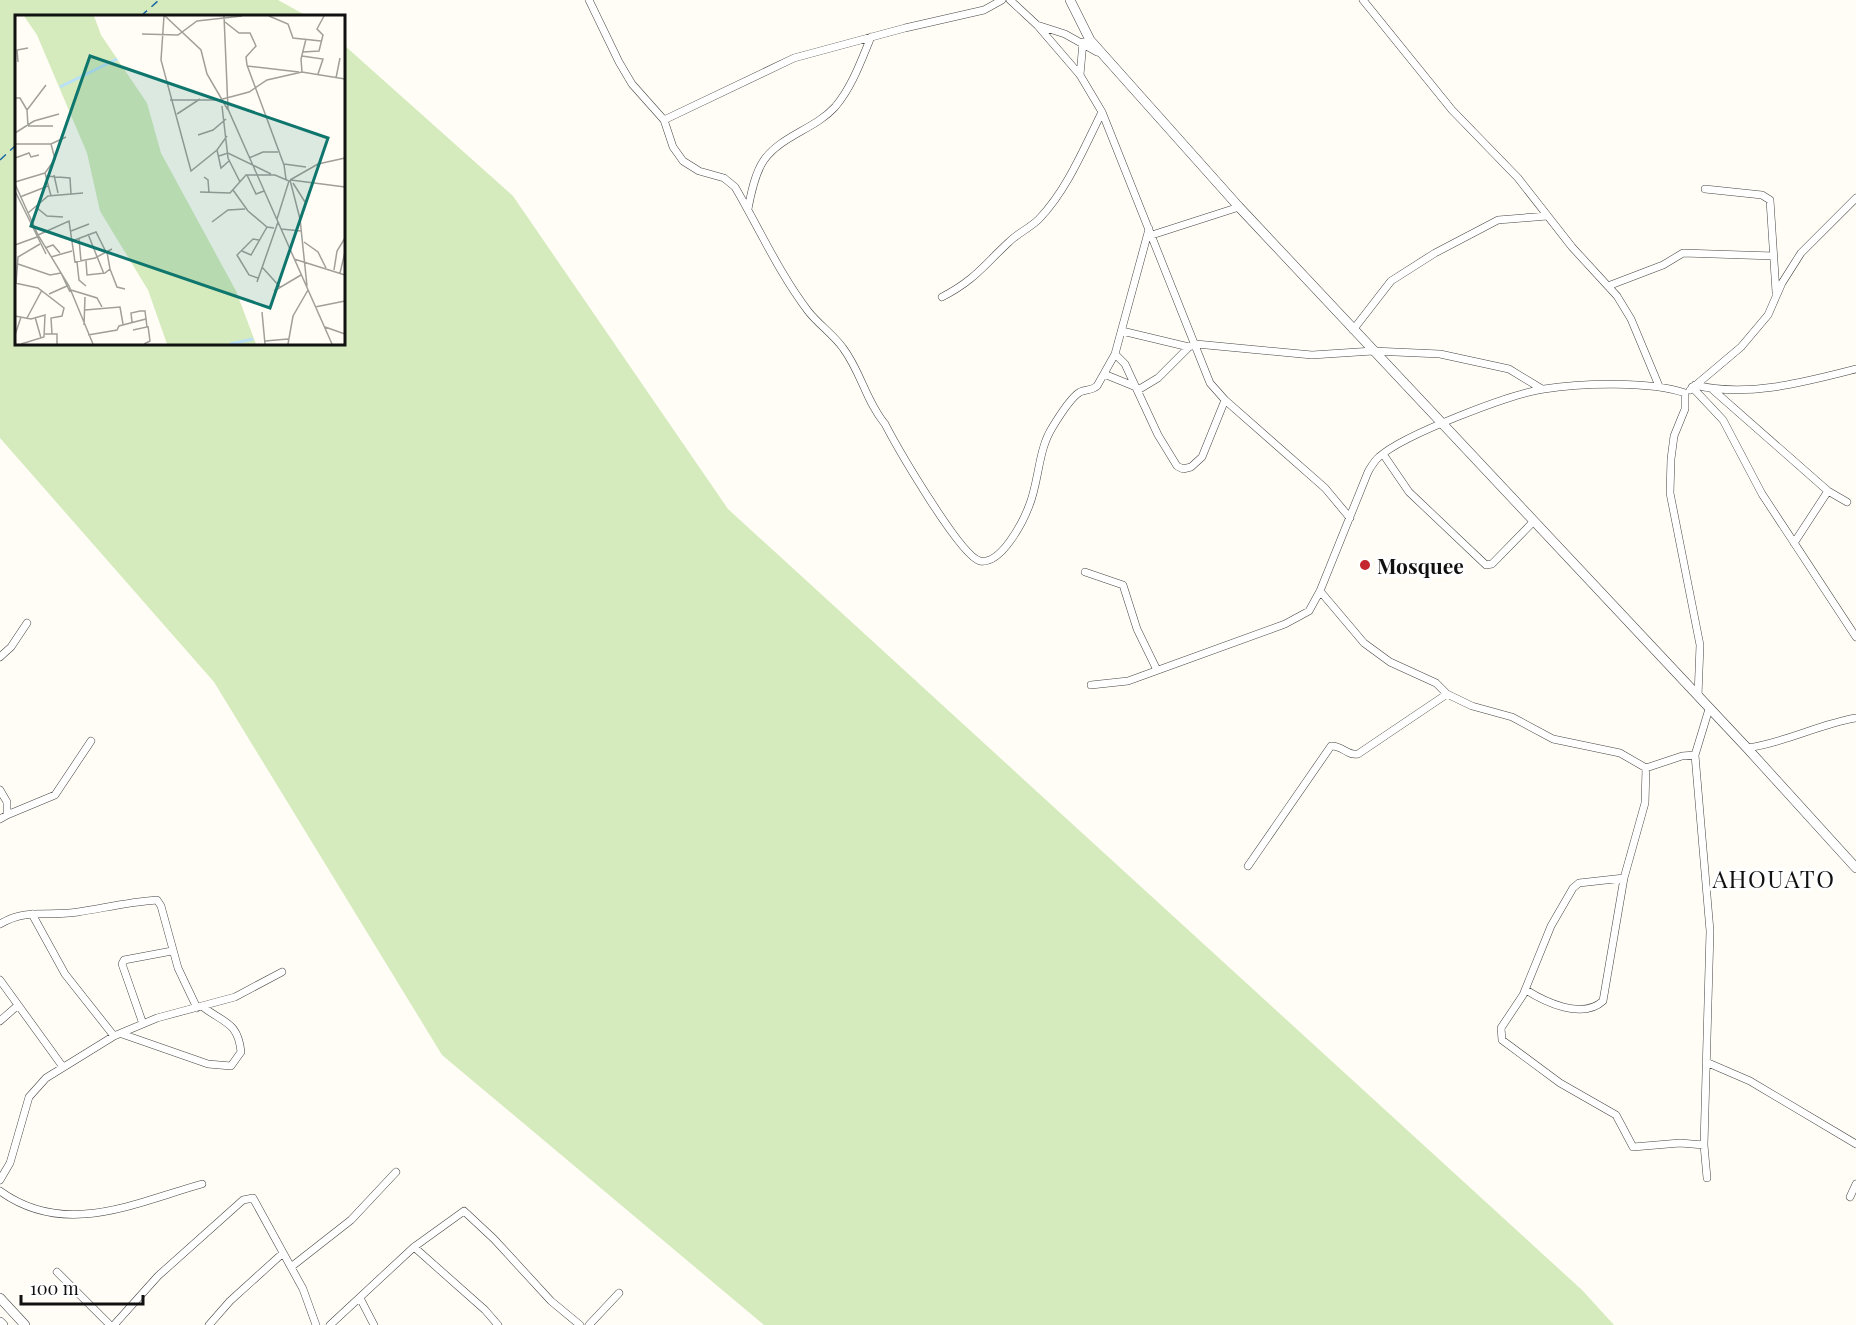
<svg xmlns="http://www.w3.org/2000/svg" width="1856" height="1325" font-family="'Playfair Display',serif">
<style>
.green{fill:#d5ebbd}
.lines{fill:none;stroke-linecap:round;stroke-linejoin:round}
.ferry{stroke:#1768a6;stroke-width:1.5;stroke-dasharray:8 6;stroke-linecap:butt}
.minor-casing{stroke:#444;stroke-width:8}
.tertiary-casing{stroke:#444;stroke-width:10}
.minor{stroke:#fff;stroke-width:7}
.tertiary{stroke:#fff;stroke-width:9}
.poi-dot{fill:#c4262e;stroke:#fff;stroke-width:2}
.labels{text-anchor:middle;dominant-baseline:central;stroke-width:6;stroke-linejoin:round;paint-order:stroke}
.poi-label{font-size:21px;font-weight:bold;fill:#111;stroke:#fff;text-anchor:start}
.quarter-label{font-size:24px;letter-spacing:1.5px;fill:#111;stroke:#fff}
.inset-river{fill:none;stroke:#b9e0f7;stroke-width:3}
.inset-road{fill:none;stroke:#a09f9a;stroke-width:1.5}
.view{fill:#0f766e;fill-opacity:0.15;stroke:#0f766e;stroke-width:3}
.inset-edge{fill:none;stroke:#111;stroke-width:3}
</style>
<rect width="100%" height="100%" fill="#fffdf5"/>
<path class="green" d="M 0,0 L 278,0 L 307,16 L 16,16 L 16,344 L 344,344 L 344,45 L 513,196 L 728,509 L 1582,1290 L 1614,1325 L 764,1325 L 442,1055 L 214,682 L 0,438 Z"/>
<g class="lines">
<path class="ferry" d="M 141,16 L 159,0
M 0,160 L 16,145"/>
<g class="minor-casing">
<path id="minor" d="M 589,0 L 619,62 L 632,84 L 664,120 L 673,147 L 683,161 L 699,171 L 724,178 L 735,187 C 759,228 779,273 808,311 C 818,324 833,334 843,348 C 861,372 866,401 885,424 C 897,447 960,556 980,561 C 1001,565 1023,522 1029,506 C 1039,482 1038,450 1052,428 C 1058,418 1070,398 1080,392 C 1086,389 1091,391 1097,386 L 1115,354 L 1149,229
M 1010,0 L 1037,25 L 1065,34 L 1097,52
M 1363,0 L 1452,110 L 1518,178 L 1572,247 L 1617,296 L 1631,319 L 1659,386
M 1037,25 L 1080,75 L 1102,112 L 1210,383 L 1225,400 L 1325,488 L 1350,518
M 1080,75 L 1083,42
M 664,120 L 794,58 L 905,28 L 984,10 L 1002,0
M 1705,189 L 1762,195 L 1770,200 L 1776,292
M 748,209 C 751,193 755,173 764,160 C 781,136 815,129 835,107 C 852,87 861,61 871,37
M 1152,235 L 1239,207
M 1608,286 L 1663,265 L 1683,253 L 1774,256
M 942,297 C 975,280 984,265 1009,242 C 1018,233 1030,228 1039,219 C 1067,190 1084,148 1102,112
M 1353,330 L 1391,281 L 1435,253 L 1498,220 L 1547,216
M 1122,331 L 1189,347
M 1115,354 L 1125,364 L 1158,435 L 1177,466 L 1183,469 L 1191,467 L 1202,457 L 1225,400
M 1104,374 L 1136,387
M 1695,385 C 1747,398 1805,382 1856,369
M 1692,387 L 1723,420 L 1762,494 L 1856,637
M 1712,389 L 1828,491 L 1847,502
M 1138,390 L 1158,378 L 1189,347 L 1196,344 L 1312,355 L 1373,351 L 1440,354 L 1509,369 L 1542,389
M 1690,390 L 1741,347 L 1768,315 L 1782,283 L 1801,253 L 1856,198
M 1383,454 L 1409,492 L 1486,565 L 1492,564 L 1533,522
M 1794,543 L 1828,491
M 1085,572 L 1123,585 L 1137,629 L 1157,670
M 1320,591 L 1364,643 L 1390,662 L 1436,683 L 1447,694 L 1472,706 L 1512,717 L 1553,739 L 1620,753 L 1646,768 L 1682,756 L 1695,755
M 0,657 L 11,647 L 27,623
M 1091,685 L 1128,681 L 1285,624 L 1309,611 L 1320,591 L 1368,472 C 1371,467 1374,461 1379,457 C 1403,435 1510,394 1544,389 C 1580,383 1651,381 1685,393 L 1685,409 L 1674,436 L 1671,459 L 1670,493 L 1700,645 L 1698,696
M 1747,748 C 1785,743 1819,724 1856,718
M 0,790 L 7,802 L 7,815 L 0,819
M 7,815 L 55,795 L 91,741
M 1248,866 L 1331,746 C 1342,745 1347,756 1358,754 L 1447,694
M 1624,878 L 1579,883 L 1573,888 L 1551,926 L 1523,995 L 1501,1028 L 1502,1040 L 1560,1083 L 1616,1115 L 1633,1147 L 1680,1143 L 1704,1145
M 32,914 L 65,974 L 114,1036
M 0,924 C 27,908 48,917 78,912 C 104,908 129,902 157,900 L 161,906 L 178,968 L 197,1008
M 0,980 L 63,1067
M 1526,990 C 1545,1002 1582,1020 1603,1001 L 1624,878 L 1645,803 L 1646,768
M 0,1021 L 17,1006
M 143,1024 L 122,964 L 124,960 L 172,951
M 122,1034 L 208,1064 L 231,1066 L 241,1052 C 238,1022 224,1023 203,1007
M 1706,1062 L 1750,1081 L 1856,1144
M 1707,1178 L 1704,1145 L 1710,931 L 1695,755 L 1709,709
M 0,1180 L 10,1163 L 29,1097 L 46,1078 L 114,1036 L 157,1018 L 235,997 L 282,972
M 0,1191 C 65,1238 134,1203 202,1184
M 1850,1197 L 1856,1184
M 414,1247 L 485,1310 L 498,1325
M 291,1267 L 351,1220 L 396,1172
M 57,1272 L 110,1325
M 360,1298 L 374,1325
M 114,1325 L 158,1276 L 243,1200 L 253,1198 L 303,1289 L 316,1325
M 209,1325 L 230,1301 L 283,1253
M 330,1325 L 414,1247 L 464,1211 L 494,1239 L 551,1301 L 580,1325
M 589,1325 L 619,1293"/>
</g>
<g class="tertiary-casing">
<path id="tertiary" d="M 1070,0 L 1090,40 L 1239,207 L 1747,748 L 1856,868
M 0,1298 L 25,1325
M 0,1322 L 3,1325"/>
</g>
<use href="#minor" class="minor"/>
<use href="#tertiary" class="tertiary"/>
</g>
<circle class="poi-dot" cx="1365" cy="565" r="6"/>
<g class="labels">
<g class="poi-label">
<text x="1377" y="565">Mosquee</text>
</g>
<g class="quarter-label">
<text x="1774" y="878">AHOUATO</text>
</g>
</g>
<g transform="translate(15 15)">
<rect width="330" height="330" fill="#fffdf5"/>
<path d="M 9,1 L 79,1 L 86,20 L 132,88 L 146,138 L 221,276 L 241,329 L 152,329 L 133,275 L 85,196 L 72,138 L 22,20 Z" fill="#d5ebbd"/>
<path class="inset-river" d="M 45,72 L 102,44M 215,329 L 238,324"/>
<path class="inset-road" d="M 149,1 L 146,45 L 176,156 L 202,135 L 212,121M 150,1 L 186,35 L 192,59 L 213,95M 209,1 L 213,94 L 317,329M 254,1 L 273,9 L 278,23 L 306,26M 210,7 L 224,18 L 235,18 L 241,31 L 231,42 L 232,50 L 269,150 L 271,164M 127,19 L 163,20 L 182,6 L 227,1M 288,37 L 304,36 L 308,20 L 302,14 L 309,1M 287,41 L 308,44 L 303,59M 3,47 L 2,35 L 13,33M 232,51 L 284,57M 287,57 L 286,44 L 291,24M 321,63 L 325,43M 0,83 L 5,83 L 12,95M 155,85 L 204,85 L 234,77 L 252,65 L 287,57 L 330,64M 207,91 L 213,143 L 225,167M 162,99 L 185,84M 13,111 L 12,95 L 31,70M 13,111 L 38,111M 0,118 L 19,106 L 44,99M 183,120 L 198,115 L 211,104M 0,129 L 36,129 L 51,122M 202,135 L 206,153 L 214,146M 204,141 L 213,138 L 256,159M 0,143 L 14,138 L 16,142 L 24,140M 234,143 L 248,137 L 263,137M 269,149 L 291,152M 39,160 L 43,178M 232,160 L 241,179 L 249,176M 30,161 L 55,163 L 56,179M 189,162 L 193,165 L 194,178M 275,165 L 285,204 L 292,271M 275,165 L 303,149 L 330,143M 276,165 L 330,172M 0,167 L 30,158M 278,168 L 290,187M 0,169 L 23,220 L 54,271 L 78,329M 218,175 L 233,196 L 252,212 L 259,213M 0,176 L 31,239M 185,177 L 215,178 L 231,160 L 260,160 L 274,166 L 262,204M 36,181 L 30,158 L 40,144 L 36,129M 5,182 L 33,171M 22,193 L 32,201 L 48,202M 13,198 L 33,181 L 68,178M 197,207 L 213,195 L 230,194M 266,214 L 286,216M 56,216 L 74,209M 73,219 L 89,259M 23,220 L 54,206 L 60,247 L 80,243 L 97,234M 64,224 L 66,246M 57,226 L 81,217 L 91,237M 289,227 L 303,237 L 311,253M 0,230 L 22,222M 30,233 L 38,230 L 45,238M 227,236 L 236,240 L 252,212M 36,242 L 57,236M 279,244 L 330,260M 71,246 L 72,260 L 90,258 L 95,254 L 92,237M 62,247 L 64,265 L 71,271M 3,249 L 35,260 L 46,258M 247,252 L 265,272M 95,254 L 102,272 L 110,274M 319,255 L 322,236 L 330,223M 46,258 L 55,277M 325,258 L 330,237M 243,263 L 234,260 L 222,240 L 238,224 L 244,225M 242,267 L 263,207M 0,268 L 23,273 L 49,293 L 47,301 L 36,303 L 37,319M 1,268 L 3,242 L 25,229M 56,275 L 82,283 L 87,292M 259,276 L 286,260M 34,279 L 52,271M 300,292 L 330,286M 70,295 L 105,292 L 108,309M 247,297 L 250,329M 0,301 L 16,304 L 30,300 L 29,322 L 6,329M 20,302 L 26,323M 12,303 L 27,275M 117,307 L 116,298 L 125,296 L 130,296 L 131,304M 69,310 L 70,282M 310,312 L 330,319M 30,319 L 42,319 L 42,329M 0,320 L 6,302M 73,320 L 102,315 L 104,311 L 131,304 L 132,312 L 118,315M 250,326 L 273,324M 129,329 L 135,326 L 133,311M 273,329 L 278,301 L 293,275"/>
<path class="view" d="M 75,41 L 313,123 L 255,293 L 16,211 Z"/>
<rect width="330" height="330" class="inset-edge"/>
</g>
<path d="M21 1295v9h122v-9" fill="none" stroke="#111111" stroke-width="3"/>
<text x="30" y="1295" font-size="18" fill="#111111" stroke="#ffffff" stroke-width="4.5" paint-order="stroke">100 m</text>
</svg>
